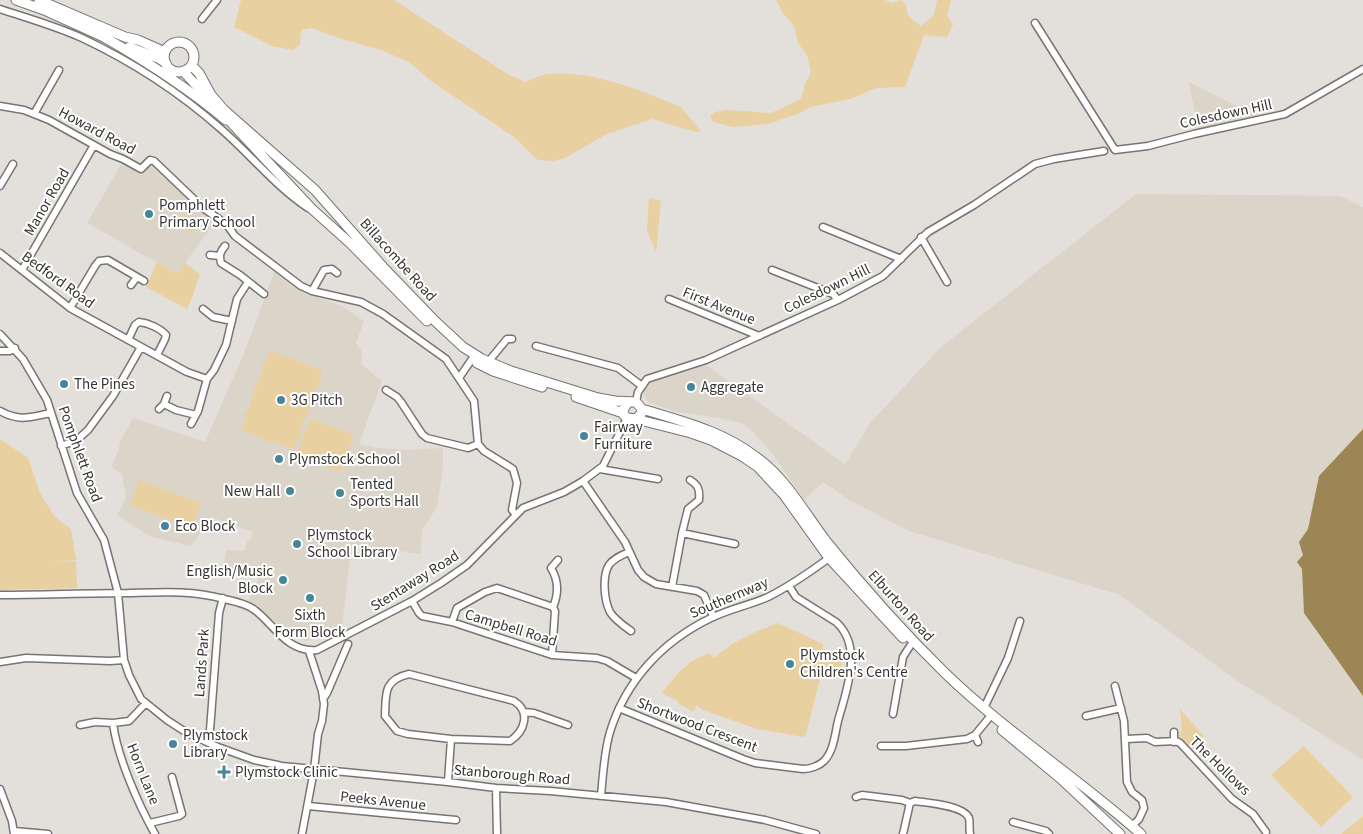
<svg xmlns="http://www.w3.org/2000/svg" width="1363" height="834" font-family="'Source Sans 3',sans-serif">
<style>
.built{fill:#dbd5c9}
.green{fill:#e8d0a0}
.water{fill:#9d8655}
.lines{fill:none;stroke-linecap:round;stroke-linejoin:round}
.minor-casing{stroke:#777571;stroke-width:9}
.major-casing{stroke:#777571;stroke-width:11}
.minor{stroke:#fff;stroke-width:6}
.major{stroke:#fff;stroke-width:9}
.poi-dot{fill:#47869a;stroke:#fff;stroke-width:2}
.labels{text-anchor:middle;dominant-baseline:central;stroke-width:4;stroke-linejoin:round;paint-order:stroke}
.street-label{font-size:15px;fill:#353432;stroke:#fff}
.poi-label{font-size:15px;fill:#353432;stroke:#fff;text-anchor:start}
</style>
<rect width="100%" height="100%" fill="#e3e0db"/>
<path class="built" d="M 1189,82 L 1256,116 L 1198,129 Z
M 123,161 L 142,171 L 149,164 L 154,163 L 168,175 L 197,207 L 215,222 L 177,274 L 87,223 Z
M 1136,194 L 1340,196 L 1363,207 L 1363,760 L 1233,678 L 1120,595 L 909,531 L 849,500 L 823,482 L 804,500 L 773,454 L 751,430 L 741,423 L 719,418 L 677,412 L 648,402 L 643,393 L 648,384 L 654,380 L 706,365 L 845,464 L 871,422 L 941,347 Z
M 275,270 L 304,293 L 342,306 L 364,321 L 356,343 L 362,352 L 361,364 L 382,381 L 359,444 L 378,448 L 406,450 L 443,448 L 443,468 L 437,507 L 422,530 L 421,554 L 352,544 L 341,634 L 305,641 L 285,632 L 258,607 L 248,603 L 258,578 L 223,568 L 226,550 L 244,551 L 248,540 L 250,541 L 253,532 L 214,518 L 211,518 L 191,546 L 151,537 L 117,515 L 126,498 L 122,474 L 111,467 L 118,452 L 120,442 L 133,418 L 205,442 L 244,353 Z"/>
<path class="green" d="M 241,0 L 394,0 L 506,73 L 525,82 C 533,79 542,74 551,74 C 592,70 645,92 683,108 L 683,110 L 701,131 L 696,132 L 652,119 L 607,134 L 563,159 L 552,161 L 538,160 L 514,137 L 431,81 L 409,62 L 381,50 L 342,39 L 311,28 L 301,30 L 300,45 L 293,50 L 272,46 L 234,27 Z
M 776,0 L 885,0 L 891,3 L 901,0 L 906,5 L 908,16 L 921,26 L 934,15 L 937,0 L 951,0 L 947,15 L 953,25 L 947,37 L 924,35 L 905,87 L 876,88 L 850,99 L 811,107 L 800,113 L 768,124 L 733,127 L 713,122 L 710,116 L 715,112 L 726,110 L 771,113 L 801,99 L 805,84 L 811,72 L 807,55 L 798,43 L 794,26 L 782,12 Z
M 649,198 L 661,201 L 656,252 L 647,230 Z
M 185,213 L 198,227 L 190,234 L 177,220 Z
M 157,262 L 177,274 L 185,263 L 200,274 L 193,295 L 187,309 L 146,287 Z
M 269,351 L 293,359 L 294,358 L 300,360 L 299,362 L 322,370 L 318,388 L 316,388 L 309,407 L 310,408 L 309,413 L 307,413 L 300,432 L 301,433 L 300,438 L 298,437 L 294,449 L 271,441 L 270,443 L 263,441 L 263,438 L 241,430 L 246,417 L 243,416 L 245,413 L 247,413 L 254,393 L 253,392 L 254,388 L 256,388 L 263,369 L 261,368 L 263,363 L 265,363 Z
M 310,419 L 354,435 L 341,472 L 296,456 Z
M 0,439 L 28,458 L 40,493 L 55,517 L 71,529 L 76,560 L 50,562 L 76,561 L 77,588 L 0,590 Z
M 139,480 L 201,503 L 192,528 L 130,505 Z
M 778,623 L 823,644 L 823,659 L 842,661 L 841,668 L 823,667 L 806,734 L 803,737 L 757,729 L 703,710 L 697,705 L 693,712 L 678,703 L 678,701 L 662,693 C 676,675 688,659 710,653 L 714,658 C 733,641 755,632 778,623 Z
M 1180,709 L 1204,736 L 1192,748 L 1179,736 L 1182,729 Z
M 1304,746 L 1353,797 L 1321,827 L 1271,775 Z
M 1363,816 L 1363,834 L 1341,834 Z"/>
<path class="water" d="M 1363,429 L 1363,696 L 1304,613 L 1302,569 L 1297,562 L 1303,555 L 1299,542 L 1308,529 L 1319,476 Z"/>
<g class="lines">
<g class="minor-casing">
<path id="minor" d="M 0,9 C 27,18 56,26 82,38 C 133,62 179,92 221,129 C 251,155 275,186 308,208
M 202,19 L 217,0
M 1035,23 L 1115,150 L 1148,146 L 1194,134 L 1285,114 L 1363,69
M 0,106 L 24,110 L 49,120 L 110,154 L 123,159 L 141,169 L 150,160 L 154,161 L 202,207 L 227,225 L 235,236 L 301,286 L 312,291 L 361,302 L 383,314 L 446,359 L 474,401 L 478,444
M 34,114 L 59,70
M 0,186 L 13,164
M 823,227 L 901,259
M 921,237 L 947,282
M 225,246 C 220,252 219,255 221,263 L 240,275 L 264,294
M 0,253 L 70,308 L 187,372 L 207,379
M 210,255 L 220,256
M 22,270 L 94,145
M 772,270 L 833,294 L 838,300
M 131,285 L 137,277
M 312,291 L 324,270 L 332,269 L 337,273
M 669,299 L 759,336
M 70,308 L 95,266 L 99,261 L 108,260 L 144,281
M 203,309 L 213,317 L 232,321
M 0,334 L 23,359 L 47,400 L 77,493 L 104,540 L 118,593 L 124,660 L 129,675 L 141,699 L 167,720 L 187,733 L 218,747 L 254,760 L 282,766 L 448,782 L 496,788 L 550,791 L 666,802 L 765,820 L 816,834
M 128,340 L 135,325 L 139,322 C 148,323 160,328 166,335 L 165,339 L 157,355
M 536,346 L 618,368 L 642,386
M 0,351 L 10,351 L 15,348
M 488,362 L 507,339 L 512,339
M 459,378 L 472,359
M 386,390 L 397,397 L 401,402 L 422,434 L 427,438 L 468,448 L 478,444
M 636,402 L 638,392 L 647,379 L 706,360 L 838,300 L 883,276 L 928,232 L 974,205 L 1035,164 L 1054,159 L 1104,151
M 164,404 L 176,410 L 196,415
M 159,409 L 164,404 L 167,396
M 0,411 C 20,422 30,417 51,413
M 191,424 L 198,411 L 207,379 L 214,370 L 226,345 L 237,299 L 248,282
M 478,444 L 484,451 L 513,469 L 517,483 L 512,510 L 516,515
M 61,446 L 77,440 L 88,430 L 113,396 L 141,347
M 600,469 L 658,479
M 583,481 L 625,542 L 638,570 L 644,577 L 656,584 L 697,591 L 704,595 L 713,616
M 682,533 L 688,509 L 699,500 C 700,489 698,485 690,480
M 629,552 C 622,555 614,558 609,565 C 602,576 604,600 610,612 C 615,620 624,626 631,631
M 672,587 L 682,533 L 735,544
M 0,595 C 43,595 86,593 129,593 C 161,592 193,590 224,599 C 234,601 248,604 256,611 C 275,626 288,653 317,650 L 412,601 L 441,583 L 467,565 L 523,508 L 564,492 L 583,481 L 603,466 L 627,418
M 412,601 L 419,613 L 422,616 L 452,622 L 552,655 L 597,658 L 607,661 L 636,678
M 452,622 L 457,608 L 485,592 L 497,588 L 553,607
M 552,655 L 555,611 L 553,607 C 559,593 559,581 551,568 L 558,560
M 0,662 L 26,658 L 110,661 L 124,660
M 1115,686 L 1124,721 L 1127,782 L 1132,792 L 1142,800 L 1144,808 L 1139,819 L 1132,826
M 323,699 L 327,693 L 348,644
M 619,708 L 743,759 L 755,763 L 803,769 C 810,769 819,766 824,761 C 834,751 835,733 838,721 C 846,691 864,647 836,622 L 796,597 L 789,586
M 984,708 L 1008,658 L 1020,621
M 524,712 L 534,713 L 568,725
M 893,714 L 903,657 L 910,646
M 1086,716 L 1121,708
M 113,723 C 117,756 138,804 155,834
M 80,725 L 95,722 L 113,723 L 129,721 L 146,703
M 210,730 L 219,613 L 223,598
M 1174,732 L 1174,742
M 975,735 L 978,742
M 1126,739 L 1147,738 L 1155,742 L 1176,741 L 1180,743 L 1232,799 L 1253,814 L 1266,832
M 881,746 L 906,746 L 967,739 L 975,735 L 988,719
M 448,782 L 451,739 L 408,734 L 397,731 L 385,716 C 386,694 383,680 409,674 L 514,701 C 531,712 525,731 510,741 L 451,739
M 496,788 L 497,834
M 0,789 L 12,821 L 14,834
M 601,796 C 603,775 604,752 610,732 C 626,680 663,641 711,618 C 729,609 750,605 768,597 C 790,586 810,572 829,558 L 831,555
M 856,797 L 862,795 L 902,800 L 910,803 L 915,801 C 927,803 963,805 969,818 C 970,822 969,829 970,834
M 308,806 L 456,820
M 1013,822 L 1046,831 L 1049,834
M 150,823 L 179,816 L 182,814 L 172,777
M 14,831 L 48,834
M 302,834 L 314,770 L 318,734 L 322,721 L 324,704 L 322,691 L 309,651
M 903,834 L 910,803"/>
</g>
<g class="major-casing">
<path id="major" d="M 16,0 L 44,10 L 108,39
M 39,0 L 125,37 L 138,40 L 163,51 L 166,50
M 102,36 C 146,61 188,88 226,120
M164 57a15 15 0 1 1 30 0a15 15 0 1 1-30 0Z
M 129,47 L 158,58 L 166,63
M 192,66 L 199,73 L 211,95 L 224,110 L 315,190 L 383,267 L 435,321 L 463,347 L 482,359 L 511,371 L 598,398 L 615,401 L 636,402 L 642,409 L 641,414 L 636,419 L 627,418 L 624,415 L 623,410 L 628,402
M 183,71 L 210,100
M 224,115 L 312,209 L 351,244 L 427,321
M 477,363 L 493,371 L 542,387
M 576,397 L 623,413
M 642,409 C 681,421 723,431 756,457 C 786,478 804,512 826,541 C 863,587 903,632 945,673 C 1006,732 1078,778 1141,834
M 636,419 L 691,433 L 711,440 L 742,456 L 758,467 L 784,495 L 829,558 L 903,638
M 1002,730 L 1060,778 L 1120,834"/>
</g>
<use href="#minor" class="minor"/>
<use href="#major" class="major"/>
</g>
<g class="poi-dot">
<circle cx="149" cy="214" r="5"/>
<circle cx="64" cy="384" r="5"/>
<circle cx="691" cy="387" r="5"/>
<circle cx="281" cy="400" r="5"/>
<circle cx="584" cy="436" r="5"/>
<circle cx="279" cy="459" r="5"/>
<circle cx="290" cy="491" r="5"/>
<circle cx="340" cy="493" r="5"/>
<circle cx="165" cy="526" r="5"/>
<circle cx="297" cy="544" r="5"/>
<circle cx="283" cy="580" r="5"/>
<circle cx="310" cy="598" r="5"/>
<circle cx="790" cy="664" r="5"/>
<circle cx="173" cy="744" r="5"/>
<path d="M221.5 764.5h5v5h5v5h-5v5h-5v-5h-5v-5h5z"/>
</g>
<g class="labels">
<g class="street-label">
<text transform="translate(1226 114) rotate(-12)">Colesdown Hill</text>
<text transform="translate(97 131) rotate(28)">Howard Road</text>
<text transform="translate(47 202) rotate(-60)">Manor Road</text>
<text transform="translate(398 260) rotate(48)">Billacombe Road</text>
<text transform="translate(58 280) rotate(36)">Bedford Road</text>
<text transform="translate(827 289) rotate(-26)">Colesdown Hill</text>
<text transform="translate(719 306) rotate(22)">First Avenue</text>
<text transform="translate(80 454) rotate(70)">Pomphlett Road</text>
<text transform="translate(415 581) rotate(-32)">Stentaway Road</text>
<text transform="translate(729 598) rotate(-23)">Southernway</text>
<text transform="translate(901 606) rotate(48)">Elburton Road</text>
<text transform="translate(511 628) rotate(17)">Campbell Road</text>
<text transform="translate(202 663) rotate(-86)">Lands Park</text>
<text transform="translate(697 725) rotate(21)">Shortwood Crescent</text>
<text transform="translate(1220 766) rotate(44)">The Hollows</text>
<text transform="translate(143 774) rotate(68)">Horn Lane</text>
<text transform="translate(512 775) rotate(5)">Stanborough Road</text>
<text transform="translate(383 801) rotate(6)">Peeks Avenue</text>
</g>
<g class="poi-label">
<text x="159" y="205">Pomphlett<tspan x="159" dy="17">Primary School</tspan></text>
<text x="74" y="384">The Pines</text>
<text x="701" y="387">Aggregate</text>
<text x="291" y="400">3G Pitch</text>
<text x="594" y="427">Fairway<tspan x="594" dy="17">Furniture</tspan></text>
<text x="289" y="459">Plymstock School</text>
<text x="350" y="484">Tented<tspan x="350" dy="17">Sports Hall</tspan></text>
<text x="280" y="491" text-anchor="end">New Hall</text>
<text x="175" y="526">Eco Block</text>
<text x="307" y="535">Plymstock<tspan x="307" dy="17">School Library</tspan></text>
<text x="273" y="571" text-anchor="end">English/Music<tspan x="273" dy="17">Block</tspan></text>
<text x="310" y="615" text-anchor="middle">Sixth<tspan x="310" dy="17">Form Block</tspan></text>
<text x="800" y="655">Plymstock<tspan x="800" dy="17">Children's Centre</tspan></text>
<text x="183" y="735">Plymstock<tspan x="183" dy="17">Library</tspan></text>
<text x="235" y="772">Plymstock Clinic</text>
</g>
</g>
</svg>
